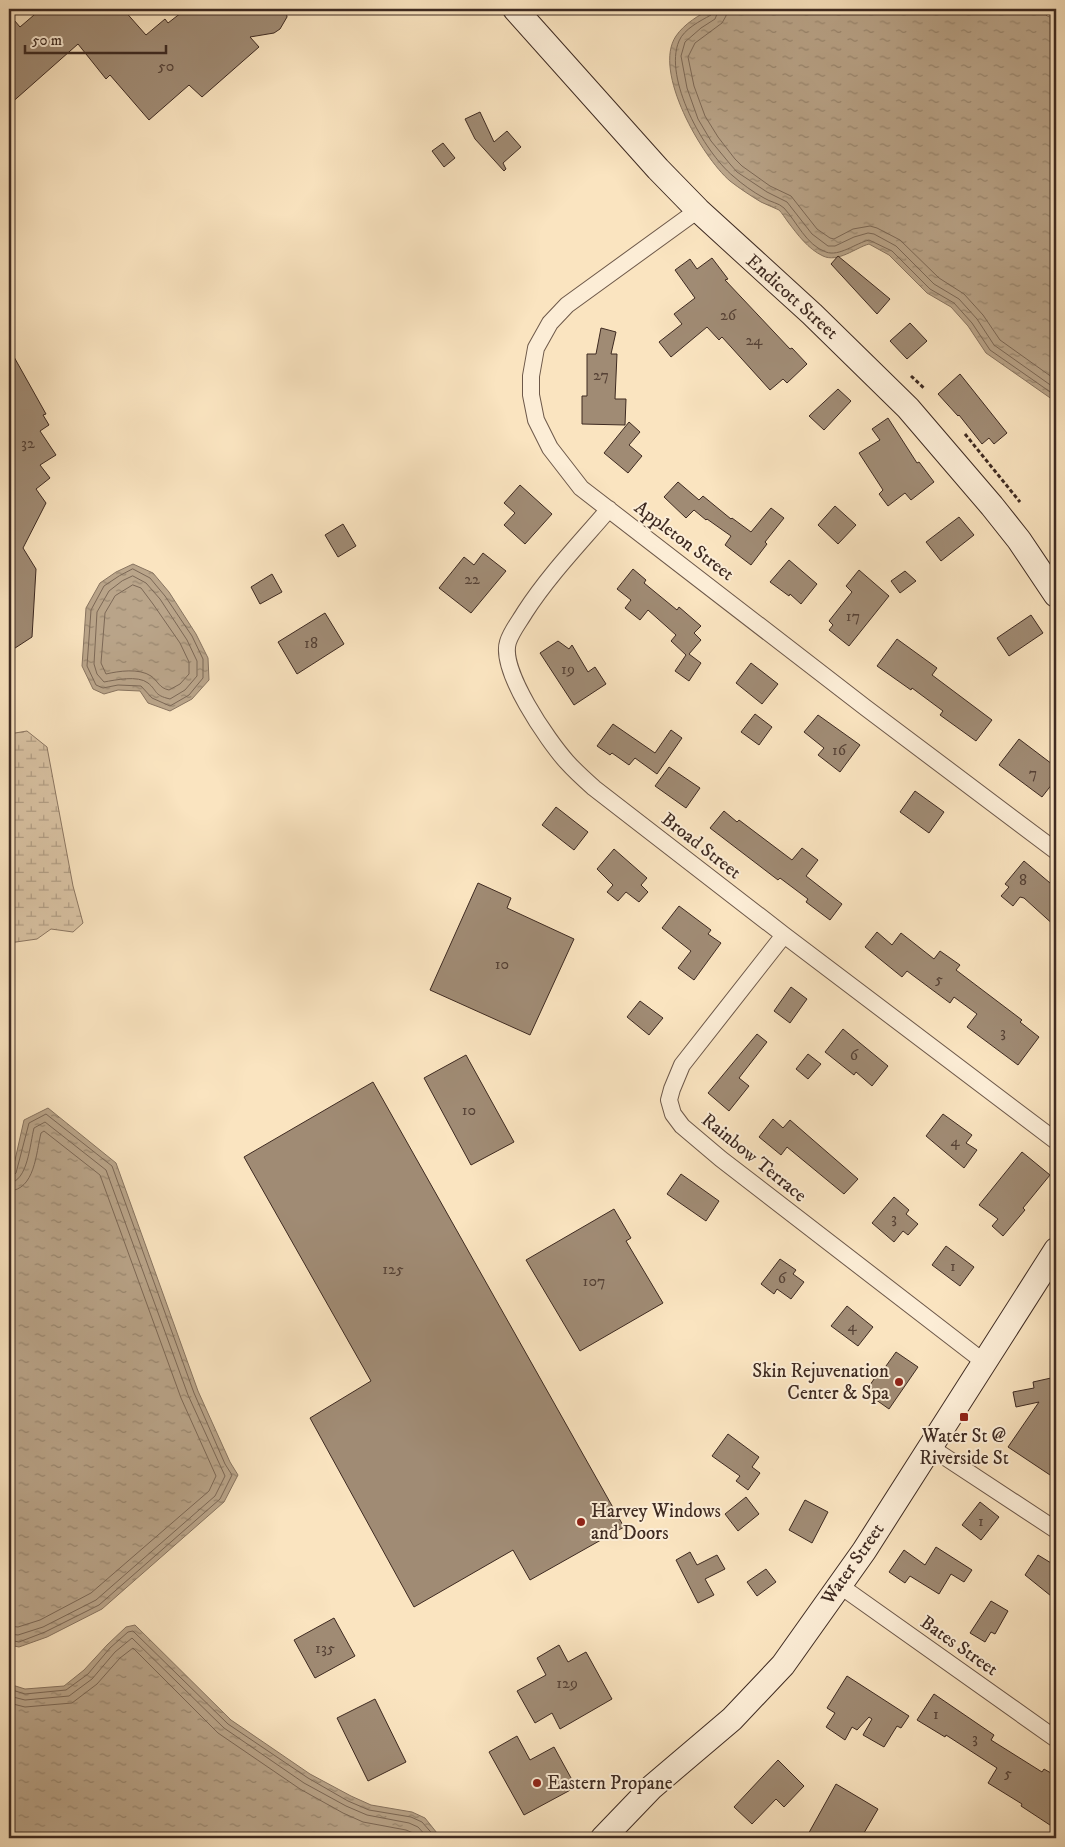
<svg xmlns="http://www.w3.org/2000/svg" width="1065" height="1847" font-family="'IM FELL DW Pica',serif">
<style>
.wetland{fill:url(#wetland-marsh);stroke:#8c7763}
.water{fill:url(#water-ripples);stroke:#887460}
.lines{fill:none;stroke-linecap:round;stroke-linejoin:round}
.shore{stroke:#7c6856;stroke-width:1}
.building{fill:#a08b74;stroke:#3e2a21}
.street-casing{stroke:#6d5849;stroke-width:18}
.secondary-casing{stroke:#3e2a21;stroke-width:26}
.path{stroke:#3e2a21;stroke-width:3;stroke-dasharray:4 2.5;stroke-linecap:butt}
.street{stroke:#fcedd6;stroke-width:16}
.secondary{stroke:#fcedd6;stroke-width:24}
.poi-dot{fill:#8f2418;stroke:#fcedd6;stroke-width:2}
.labels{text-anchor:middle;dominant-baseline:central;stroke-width:4;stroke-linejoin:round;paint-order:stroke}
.number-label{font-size:16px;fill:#564236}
.street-label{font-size:19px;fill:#3e2a21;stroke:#fcedd6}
.poi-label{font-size:19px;fill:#3e2a21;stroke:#fcedd6;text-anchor:start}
</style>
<defs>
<pattern id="wetland-marsh" width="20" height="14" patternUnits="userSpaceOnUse" patternTransform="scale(1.25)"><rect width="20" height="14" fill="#dac4a5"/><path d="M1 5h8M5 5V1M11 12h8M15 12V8" fill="none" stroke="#b29f86"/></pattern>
<pattern id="water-ripples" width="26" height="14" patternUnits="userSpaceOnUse" patternTransform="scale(1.25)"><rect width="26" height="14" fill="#baa58a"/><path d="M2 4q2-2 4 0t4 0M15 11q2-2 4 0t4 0" fill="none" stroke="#998770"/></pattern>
</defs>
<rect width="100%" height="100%" fill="#fae4c0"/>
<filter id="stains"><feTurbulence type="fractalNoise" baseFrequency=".004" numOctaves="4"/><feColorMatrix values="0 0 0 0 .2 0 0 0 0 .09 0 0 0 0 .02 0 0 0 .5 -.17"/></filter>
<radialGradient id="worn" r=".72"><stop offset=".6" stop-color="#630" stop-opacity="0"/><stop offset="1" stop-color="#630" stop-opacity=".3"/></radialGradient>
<path class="wetland" d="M 27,731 L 47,747 L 73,886 L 83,923 L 73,932 L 51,929 L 37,939 L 9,943 L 9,734 Z"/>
<path class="water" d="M 712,9 L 1040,9 L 1047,16 L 1056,19 L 1056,402 L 986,353 L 968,326 L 951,307 L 927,293 L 889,255 L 869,244 C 855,248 838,263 823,256 C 808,249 798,235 788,222 C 785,218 782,213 779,210 C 773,207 767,205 761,202 C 751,196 739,188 730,181 C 702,157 652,71 676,36 C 684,24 700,14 712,9 Z
M 133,564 L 153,573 L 169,592 L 196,634 L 208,658 L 209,680 L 192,699 L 170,711 L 148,703 L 140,691 L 118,690 L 104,694 L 93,689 L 82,666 L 86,608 L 100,583 L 116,572 Z
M 48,1108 L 116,1163 L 198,1391 L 230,1462 L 238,1475 L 224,1502 L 102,1609 L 47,1637 L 19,1647 L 9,1645 L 9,1178 L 15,1160 L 24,1120 Z
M 135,1625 L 231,1720 L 310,1774 L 351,1796 L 371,1805 L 412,1812 L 425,1818 L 441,1838 L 9,1838 L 9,1684 L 25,1689 L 64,1686 L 84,1670 L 107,1645 L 126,1627 Z"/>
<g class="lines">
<path class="shore" d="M 713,9 L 711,15 C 700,21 684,29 679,41 C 663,78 704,152 733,176 C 742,184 753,192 764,198 C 770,202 779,203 784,208 C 797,222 806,245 826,252 C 839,257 856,243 869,240 L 892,251 L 930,289 L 954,303 L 972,323 L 990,350 L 1056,396
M 719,9 L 715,19 L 701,28 L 685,42 L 681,56 L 687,88 L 698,119 L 711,141 L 730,164 L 737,172 L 767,192 L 787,202 L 812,234 L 828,246 L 835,246 L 854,237 L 868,233 L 874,234 L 896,246 L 934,284 L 959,299 L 977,319 L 994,345 L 1056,389
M 727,9 L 726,16 L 722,23 L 695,43 L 688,57 L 694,86 L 705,116 L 718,137 L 735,159 L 742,166 L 770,186 L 791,196 L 817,229 L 830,238 L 834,239 L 853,229 L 870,226 L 877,228 L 900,240 L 939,278 L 964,294 L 983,315 L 1000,340 L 1056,380
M 133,569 L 150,578 L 165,596 L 192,636 L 203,659 L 203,678 L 189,695 L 170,706 L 152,698 L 141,686 L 118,685 L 103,688 L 96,685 L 87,666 L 91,610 L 104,586 L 119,576 Z
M 133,576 L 146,583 L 160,599 L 187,640 L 197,661 L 197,676 L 185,690 L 170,699 C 153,695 158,691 148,683 C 138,675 115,680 104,682 L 97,674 L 94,664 L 97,612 L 109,591 L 122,581 Z
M 133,585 L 141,588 L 153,604 L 180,643 L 189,662 L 189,674 L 180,684 L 169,690 C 159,688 158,681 151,676 C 139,668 119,671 106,674 L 101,663 L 105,613 L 115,596 Z
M 9,1177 L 13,1176 L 16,1173 L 29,1123 L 46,1114 L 112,1166 L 194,1393 L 225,1464 L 232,1475 L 220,1499 L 99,1605 L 45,1632 L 19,1642 L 9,1640
M 9,1183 C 28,1182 30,1143 34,1128 L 45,1122 L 106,1170 L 188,1395 L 225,1476 L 215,1496 L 96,1600 L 43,1627 L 18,1635 L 9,1634
M 9,1191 C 35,1190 36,1153 41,1133 L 44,1131 L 100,1175 L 181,1398 L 216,1476 L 209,1491 L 91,1593 L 40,1620 L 18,1627 L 9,1626
M 9,1689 L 25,1694 L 66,1690 L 88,1674 L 110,1648 L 128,1632 L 133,1631 L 228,1724 L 308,1778 L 348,1801 L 369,1810 L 411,1817 L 422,1822 L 436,1838
M 9,1696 L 25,1700 L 69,1696 L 92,1679 L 115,1652 L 132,1638 L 224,1728 L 304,1783 L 346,1806 L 367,1815 L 409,1823 L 418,1827 L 428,1838
M 9,1703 L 25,1707 L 72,1703 L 97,1684 L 120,1658 L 133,1648 L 218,1733 L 300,1789 L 343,1813 L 363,1822 L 406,1830 L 413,1833 L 418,1838"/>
</g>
<path class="building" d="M 41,9 L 123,9 L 146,35 L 165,19 L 168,23 L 186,9 L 286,9 L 287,17 L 280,29 L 274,33 L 250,37 L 259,47 L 202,97 L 189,85 L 149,120 L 110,75 L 106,79 L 78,44 L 9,105 L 9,14 L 20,27 Z
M 480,112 L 494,142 L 507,131 L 521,147 L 503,163 L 506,169 L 504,171 L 475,139 L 465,119 Z
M 443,143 L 455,158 L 444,167 L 432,151 Z
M 838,256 L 890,299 L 877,314 L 831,264 Z
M 712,258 L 728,279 L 725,280 L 790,349 L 792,348 L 807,364 L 787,383 L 783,379 L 770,390 L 722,337 L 719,340 L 707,327 L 671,357 L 659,342 L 682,324 L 674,314 L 695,298 L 675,270 L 690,259 L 697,269 Z
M 910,323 L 927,341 L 907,359 L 890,341 Z
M 601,328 L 616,332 L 611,354 L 617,354 L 615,399 L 626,399 L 625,425 L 582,424 L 582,396 L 587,396 L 587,354 L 596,354 Z
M 9,348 L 46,414 L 43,415 L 49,425 L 40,431 L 56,455 L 40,465 L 50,478 L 36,489 L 46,503 L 23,548 L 36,569 L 32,637 L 9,652 Z
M 960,374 L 1007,433 L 994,444 L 989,438 L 982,444 L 959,415 L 958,416 L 938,394 Z
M 838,389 L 851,401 L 824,430 L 809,416 Z
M 888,418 L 917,463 L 919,462 L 934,482 L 911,500 L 905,493 L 888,506 L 879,494 L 883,490 L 859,453 L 880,440 L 872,429 Z
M 629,422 L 640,432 L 629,445 L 642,456 L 628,473 L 604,453 Z
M 678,482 L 699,500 L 703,496 L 731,519 L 732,518 L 751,532 L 771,508 L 784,518 L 765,542 L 767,544 L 751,565 L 725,545 L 731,536 L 707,519 L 706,520 L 694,510 L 686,518 L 664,497 Z
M 520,485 L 552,514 L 525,544 L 504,525 L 515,513 L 504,503 Z
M 835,506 L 856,525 L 838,544 L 818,525 Z
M 959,517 L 974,535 L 941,561 L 926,542 Z
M 343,524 L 356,546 L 338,557 L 325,535 Z
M 483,553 L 506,571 L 471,613 L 439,588 L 464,557 L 474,565 Z
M 789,560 L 817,584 L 801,604 L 790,594 L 789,596 L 770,582 Z
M 633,569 L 646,580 L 644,583 L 677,610 L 679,607 L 701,626 L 694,633 L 701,640 L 689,654 L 701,663 L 689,681 L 675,671 L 686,655 L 671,641 L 676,635 L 648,610 L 640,620 L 625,608 L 631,600 L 617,589 Z
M 859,570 L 889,596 L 849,646 L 829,630 L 833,625 L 829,621 L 852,592 L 846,586 Z
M 905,571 L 916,581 L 900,593 L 891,581 Z
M 272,574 L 282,592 L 260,604 L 251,587 Z
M 325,613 L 344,644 L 297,674 L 278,642 Z
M 1031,615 L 1043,633 L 1009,656 L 997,638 Z
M 897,639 L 937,668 L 932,675 L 992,720 L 976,741 L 940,715 L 943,711 L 912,688 L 911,690 L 877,666 Z
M 558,641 L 569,649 L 572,645 L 588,672 L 595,667 L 606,684 L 574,705 L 540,653 Z
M 751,663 L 778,684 L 762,704 L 736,683 Z
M 755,714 L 772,727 L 759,745 L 741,732 Z
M 818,715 L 860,745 L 840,772 L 818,755 L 824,748 L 804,732 Z
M 613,724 L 655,753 L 671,730 L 682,738 L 657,774 L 635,758 L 629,765 L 612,753 L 610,755 L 597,746 Z
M 1019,739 L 1056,767 L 1056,779 L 1042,797 L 999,765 Z
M 669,767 L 700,788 L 686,808 L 655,786 Z
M 915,791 L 944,812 L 929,833 L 900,812 Z
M 556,807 L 588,832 L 574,850 L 542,825 Z
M 724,811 L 737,822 L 739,820 L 792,860 L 802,848 L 818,860 L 806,876 L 842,904 L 830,920 L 806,902 L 808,899 L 780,878 L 778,880 L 710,828 Z
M 614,849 L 647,878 L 641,885 L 648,892 L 639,902 L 626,892 L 618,901 L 607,892 L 613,885 L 597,869 Z
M 1024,861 L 1056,888 L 1056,927 L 1024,898 L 1020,897 L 1013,906 L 1001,896 L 1009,887 L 1005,884 Z
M 478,883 L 511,898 L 507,908 L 574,939 L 530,1035 L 430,990 Z
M 679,906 L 711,930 L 708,934 L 721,943 L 694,980 L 678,968 L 691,951 L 662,928 Z
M 877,932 L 892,945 L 901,933 L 934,959 L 940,951 L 960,965 L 956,970 L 1022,1020 L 1020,1022 L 1039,1037 L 1018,1065 L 967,1027 L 977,1014 L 954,997 L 950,1003 L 907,971 L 902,977 L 865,947 Z
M 791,987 L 807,999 L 790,1023 L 774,1011 Z
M 640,1001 L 663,1018 L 649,1035 L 627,1017 Z
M 843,1029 L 888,1066 L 872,1086 L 856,1072 L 854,1075 L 825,1052 Z
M 757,1034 L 767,1042 L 739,1078 L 749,1086 L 729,1111 L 708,1093 Z
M 808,1054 L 821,1064 L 808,1079 L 796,1069 Z
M 466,1055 L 514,1142 L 471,1165 L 424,1078 Z
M 373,1082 L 624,1527 L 530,1580 L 513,1550 L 414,1607 L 310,1418 L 371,1381 L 244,1157 Z
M 943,1114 L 972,1135 L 966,1143 L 977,1150 L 964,1168 L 926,1136 Z
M 773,1119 L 783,1128 L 790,1120 L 858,1179 L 844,1194 L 787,1147 L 781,1155 L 759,1137 Z
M 1022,1152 L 1050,1175 L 1023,1208 L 1025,1210 L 1003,1236 L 992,1226 L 998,1219 L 979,1205 Z
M 681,1174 L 719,1201 L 706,1221 L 667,1194 Z
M 894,1197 L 909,1210 L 906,1214 L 918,1224 L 908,1235 L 903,1231 L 894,1242 L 872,1223 Z
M 614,1209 L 631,1238 L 626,1241 L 663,1303 L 580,1351 L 526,1260 Z
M 946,1246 L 974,1267 L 960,1286 L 932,1265 Z
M 780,1259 L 796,1270 L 793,1274 L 804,1282 L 791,1299 L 777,1289 L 774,1294 L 761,1284 Z
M 847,1306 L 873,1327 L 858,1346 L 831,1326 Z
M 896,1352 L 918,1367 L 889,1409 L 865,1392 L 879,1372 L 881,1373 Z
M 1056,1377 L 1056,1479 L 1008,1447 L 1039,1402 L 1016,1407 L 1013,1392 L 1034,1388 L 1033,1382 L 1051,1378 L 1052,1382 Z
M 728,1434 L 759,1457 L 752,1467 L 760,1473 L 748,1490 L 736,1481 L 740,1476 L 712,1456 Z
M 746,1497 L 759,1514 L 738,1531 L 725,1514 Z
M 805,1500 L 828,1512 L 812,1543 L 789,1530 Z
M 980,1502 L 999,1517 L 981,1540 L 962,1525 Z
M 936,1547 L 972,1570 L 964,1582 L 951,1574 L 939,1594 L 910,1576 L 905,1583 L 889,1572 L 904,1550 L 925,1565 Z
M 690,1552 L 697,1565 L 717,1555 L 725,1569 L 705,1579 L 714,1595 L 698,1603 L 676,1560 Z
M 1038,1555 L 1056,1566 L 1056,1600 L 1025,1575 Z
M 766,1569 L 776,1582 L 757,1596 L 747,1582 Z
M 991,1601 L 1008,1611 L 995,1634 L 991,1632 L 985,1642 L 970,1633 Z
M 334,1618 L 355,1656 L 315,1678 L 294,1640 Z
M 559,1645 L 568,1662 L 586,1652 L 612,1699 L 560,1729 L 552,1713 L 535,1723 L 517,1691 L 546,1675 L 537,1658 Z
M 847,1676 L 909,1716 L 901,1728 L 897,1726 L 884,1747 L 863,1735 L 872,1719 L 869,1717 L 857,1730 L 852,1727 L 845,1740 L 826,1727 L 835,1713 L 827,1708 Z
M 934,1694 L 994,1735 L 991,1740 L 1042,1772 L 1044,1769 L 1056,1776 L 1056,1829 L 1021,1806 L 1022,1804 L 988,1783 L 997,1768 L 946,1735 L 945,1737 L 917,1720 Z
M 375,1699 L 406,1762 L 368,1781 L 337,1718 Z
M 517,1736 L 530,1760 L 554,1747 L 576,1787 L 524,1815 L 489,1752 Z
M 778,1760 L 804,1786 L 784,1807 L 776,1799 L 752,1824 L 734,1807 Z
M 836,1784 L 878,1809 L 861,1838 L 806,1838 Z"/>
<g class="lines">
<g class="street-casing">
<path id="street" d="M 698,210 L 567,305 L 550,323 L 536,348 L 531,376 L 531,395 L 536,420 L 550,448 L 581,488 L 866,708 L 1056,851
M 609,509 C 580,543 549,575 525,612 C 519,622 511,632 508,642 C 499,670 548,741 567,762 C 575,771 585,780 594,788 L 784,935 L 1056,1141
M 784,935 L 682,1065 L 672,1089 L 669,1100 L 673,1114 L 682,1126 L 721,1159 L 984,1362
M 930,1447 L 1056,1530
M 839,1585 L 1056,1739"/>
</g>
<g class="secondary-casing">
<path id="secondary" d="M 515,9 L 658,169 L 698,210 L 812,314 L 908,408 L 992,506 L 1019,540 L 1056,595
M 603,1838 L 652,1787 L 732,1719 L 783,1665 L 864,1551 L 1056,1250"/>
</g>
<path class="path" d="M 911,376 L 925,389
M 965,434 L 1020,502"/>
<use href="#street" class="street"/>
<use href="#secondary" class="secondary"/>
</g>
<g class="poi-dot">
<circle cx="899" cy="1382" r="5"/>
<rect x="959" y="1412" width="10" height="10" rx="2.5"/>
<circle cx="581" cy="1522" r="5"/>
<circle cx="537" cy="1783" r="5"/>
</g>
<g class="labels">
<g class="number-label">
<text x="166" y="66">50</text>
<text x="728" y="315">26</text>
<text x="754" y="340">24</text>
<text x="601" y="375">27</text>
<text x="28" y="443">32</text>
<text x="472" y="579">22</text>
<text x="853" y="616">17</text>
<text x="311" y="643">18</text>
<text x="568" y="669">19</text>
<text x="839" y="750">16</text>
<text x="1033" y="773">7</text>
<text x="1023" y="880">8</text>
<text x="502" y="964">10</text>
<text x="939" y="979">5</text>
<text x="1003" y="1032">3</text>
<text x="854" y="1055">6</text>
<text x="469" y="1110">10</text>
<text x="955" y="1141">4</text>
<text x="894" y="1218">3</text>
<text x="953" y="1266">1</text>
<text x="393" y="1269">125</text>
<text x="782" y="1278">6</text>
<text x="594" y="1281">107</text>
<text x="852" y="1326">4</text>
<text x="981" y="1521">1</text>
<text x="325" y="1648">135</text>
<text x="567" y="1683">129</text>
<text x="936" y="1714">1</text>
<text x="975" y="1738">3</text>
<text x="1008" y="1773">5</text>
</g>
<g class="street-label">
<text transform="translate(792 297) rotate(42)">Endicott Street</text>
<text transform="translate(684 541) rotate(37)">Appleton Street</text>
<text transform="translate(701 846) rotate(38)">Broad Street</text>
<text transform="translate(754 1158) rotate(39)">Rainbow Terrace</text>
<text transform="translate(853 1564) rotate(-55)">Water Street</text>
<text transform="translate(959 1646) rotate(35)">Bates Street</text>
</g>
<g class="poi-label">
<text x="889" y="1371" text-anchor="end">Skin Rejuvenation<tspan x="889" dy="22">Center &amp; Spa</tspan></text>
<text x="964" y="1436" text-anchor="middle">Water St @<tspan x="964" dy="22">Riverside St</tspan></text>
<text x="591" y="1511">Harvey Windows<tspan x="591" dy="22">and Doors</tspan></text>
<text x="547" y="1783">Eastern Propane</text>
</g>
</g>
<rect width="1065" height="1847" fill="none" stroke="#fae4c0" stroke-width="30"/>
<rect x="10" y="10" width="1045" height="1827" fill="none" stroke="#3e2a21" stroke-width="2.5"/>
<rect x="15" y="15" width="1035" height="1817" fill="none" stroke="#3e2a21"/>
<path d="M25 45v8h141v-8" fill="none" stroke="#3e2a21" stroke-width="2.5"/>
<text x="32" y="45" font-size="15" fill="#3e2a21" stroke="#fcedd6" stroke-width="4" paint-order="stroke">50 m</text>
<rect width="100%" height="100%" filter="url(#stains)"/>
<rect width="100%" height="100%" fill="url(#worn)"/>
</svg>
